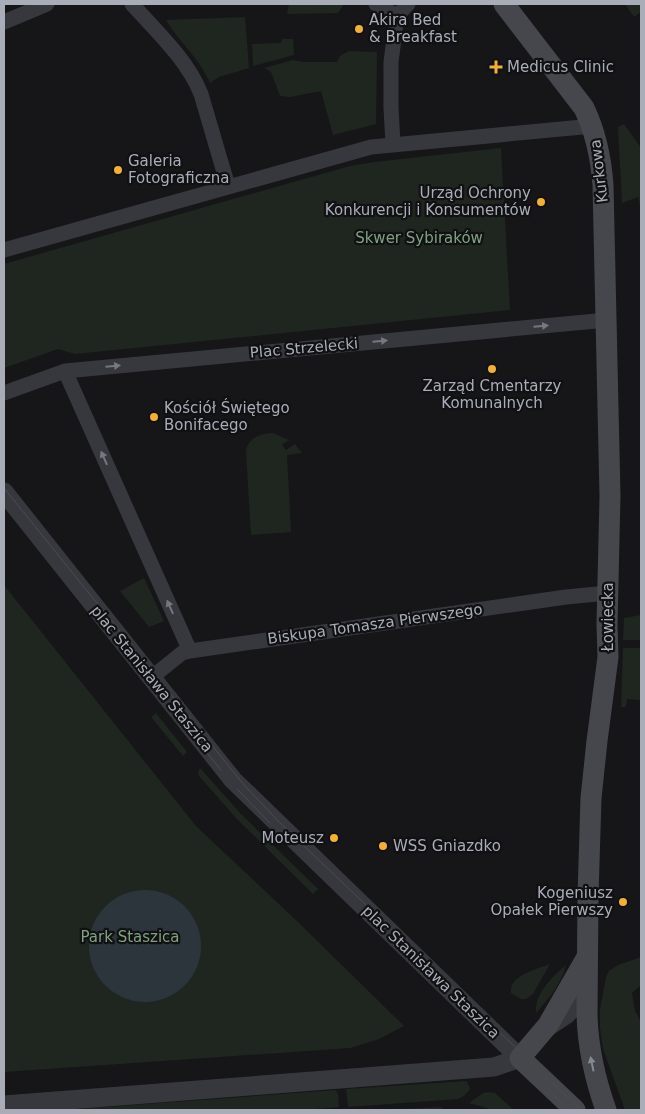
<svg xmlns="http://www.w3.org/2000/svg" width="645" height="1114" font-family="'DejaVu Sans',sans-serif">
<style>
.green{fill:#1e261f}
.water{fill:#2c353c}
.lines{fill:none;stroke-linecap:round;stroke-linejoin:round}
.minor{stroke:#37383d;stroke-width:15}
.tertiary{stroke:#37383d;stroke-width:19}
.secondary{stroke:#45474d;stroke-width:21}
.tram{stroke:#4a4c52;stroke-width:1}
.oneway{fill:#757881}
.oneway2{fill:#858993}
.poi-dot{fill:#f2b134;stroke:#111113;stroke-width:2}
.labels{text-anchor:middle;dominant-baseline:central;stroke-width:4.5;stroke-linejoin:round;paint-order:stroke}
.poi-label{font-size:15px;fill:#a8adb8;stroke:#111113;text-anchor:start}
.street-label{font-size:15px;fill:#a8adb8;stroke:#111113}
.park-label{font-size:15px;fill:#7fa381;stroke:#111113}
</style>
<rect width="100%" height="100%" fill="#161618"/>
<path class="green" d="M 289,4 L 344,4 L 338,13 L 287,14 Z
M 625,4 L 641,4 L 641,12 L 634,17 Z
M 245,17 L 249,68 L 219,77 L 210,83 C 200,59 179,42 166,20 Z
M 282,39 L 293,39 L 294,55 L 253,66 L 252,44 L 281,43 Z
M 349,51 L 377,52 L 376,124 L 333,135 L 321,91 L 290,97 L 280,96 L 271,72 L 264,68 L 293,60 L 303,62 L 337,62 L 340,56 Z
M 624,124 L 641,148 L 641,209 L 638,197 L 622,203 L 618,127 Z
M 501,148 L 510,310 L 75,354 L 58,349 L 4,368 L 4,264 L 350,166 L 374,162 Z
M 273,433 L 289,440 L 282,445 L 286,450 L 295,444 L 302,453 L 287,455 L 291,532 L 251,535 L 246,450 C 250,437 260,434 273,433 Z
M 144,578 L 164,621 L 149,627 L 120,591 Z
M 4,585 L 196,826 L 299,923 L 404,1026 L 379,1039 L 350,1048 L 4,1072 Z
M 641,615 L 641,640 L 623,640 L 624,618 Z
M 623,648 L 641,648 L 641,706 L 640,700 L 627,699 L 626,707 L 621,707 Z
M 156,713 L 187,752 L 183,756 L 151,717 Z
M 200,768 L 241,814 L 318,889 L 313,894 L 236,818 L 199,776 L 198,772 Z
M 641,957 L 641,985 L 632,993 L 635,1011 L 641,1022 L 641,1110 L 625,1110 L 603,1049 L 600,1028 L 600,1009 L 606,977 L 609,971 L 618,965 Z
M 550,964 L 533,994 L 526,999 L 521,999 L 511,993 C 509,975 536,970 550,964 Z
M 566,965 C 561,985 549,998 536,1013 C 534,994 553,976 566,965 Z
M 467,1081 L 470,1089 L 464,1096 L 458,1099 L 348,1107 L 346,1089 Z
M 336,1090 L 338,1094 L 339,1107 L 301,1110 L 65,1110 Z
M 489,1092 L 495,1093 L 514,1110 L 493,1110 L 469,1103 L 483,1093 Z
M 442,1107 L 443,1110 L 383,1110 Z"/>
<path class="water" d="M89 946a56 56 0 1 1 112 0a56 56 0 1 1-112 0Z"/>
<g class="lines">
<path class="minor" d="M 132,4 C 156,31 187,59 201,94 L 228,186
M 376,4 L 397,16
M 4,22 L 47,4
M 393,144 L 391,108 L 391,62 L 397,16 L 408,4
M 4,250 L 371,147 L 593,126
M 65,371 L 190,651
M 4,393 L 65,371 L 607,320
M 151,678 L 182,653 L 190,651 L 566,597 L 608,593"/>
<path class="tertiary" d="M 4,492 L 233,780 L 520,1058 L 494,1067 L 4,1105
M 546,1028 L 567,1014 L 588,989"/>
<path class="secondary" d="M 504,4 L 584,108 C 596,133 601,157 603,185 L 610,496 L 607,625 L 608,657 L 597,741 L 591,798 L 588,896 L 587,1015 C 588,1048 595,1079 606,1110
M 575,1110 L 520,1058 L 548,1025 L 587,957"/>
<path class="tram" d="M 4,488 L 244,785 L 280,823 L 581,1110
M 172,710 L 221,770
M 237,789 L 270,823
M 396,944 L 451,996
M 553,1095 L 570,1110"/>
</g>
<defs><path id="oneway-solid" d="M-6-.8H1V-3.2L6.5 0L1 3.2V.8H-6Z" transform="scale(1.25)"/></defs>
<g class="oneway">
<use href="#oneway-solid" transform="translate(541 326) rotate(-5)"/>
<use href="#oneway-solid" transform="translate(380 341) rotate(-5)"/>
<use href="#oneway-solid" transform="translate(113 366) rotate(-5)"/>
<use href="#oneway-solid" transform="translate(104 458) rotate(-114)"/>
<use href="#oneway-solid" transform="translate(170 607) rotate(-114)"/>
</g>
<use class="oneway2" href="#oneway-solid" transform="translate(592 1064) rotate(-102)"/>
<g class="poi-dot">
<circle cx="359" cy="29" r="5"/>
<path d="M493.5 59.5h5v5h5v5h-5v5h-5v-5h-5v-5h5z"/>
<circle cx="118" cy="170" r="5"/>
<circle cx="541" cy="202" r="5"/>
<circle cx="492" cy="369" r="5"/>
<circle cx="154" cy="417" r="5"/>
<circle cx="334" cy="838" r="5"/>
<circle cx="383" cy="846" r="5"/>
<circle cx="623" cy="902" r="5"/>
</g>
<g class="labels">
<g class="poi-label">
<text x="369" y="20">Akira Bed<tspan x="369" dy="17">&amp; Breakfast</tspan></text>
<text x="507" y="67">Medicus Clinic</text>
<text x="128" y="161">Galeria<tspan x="128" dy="17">Fotograficzna</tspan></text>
<text x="531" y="193" text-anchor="end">Urząd Ochrony<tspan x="531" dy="17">Konkurencji i Konsumentów</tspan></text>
<text x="492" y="386" text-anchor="middle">Zarząd Cmentarzy<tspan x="492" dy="17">Komunalnych</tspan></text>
<text x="164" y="408">Kościół Świętego<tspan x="164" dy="17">Bonifacego</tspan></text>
<text x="324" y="838" text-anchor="end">Moteusz</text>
<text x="393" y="846">WSS Gniazdko</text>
<text x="613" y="893" text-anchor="end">Kogeniusz<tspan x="613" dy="17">Opałek Pierwszy</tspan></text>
</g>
<g class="street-label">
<text transform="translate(599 171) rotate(-97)">Kurkowa</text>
<text transform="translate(304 348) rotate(-5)">Plac Strzelecki</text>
<text transform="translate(608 617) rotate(-90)">Łowiecka</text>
<text transform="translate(375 624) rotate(-8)">Biskupa Tomasza Pierwszego</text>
<text transform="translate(152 679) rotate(51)">plac Stanisława Staszica</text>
<text transform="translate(431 972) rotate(44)">plac Stanisława Staszica</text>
</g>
<g class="park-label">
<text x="419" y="238">Skwer Sybiraków</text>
<text x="130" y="937">Park Staszica</text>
</g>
</g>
<rect width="645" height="1114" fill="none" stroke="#a8adb8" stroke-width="10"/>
</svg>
